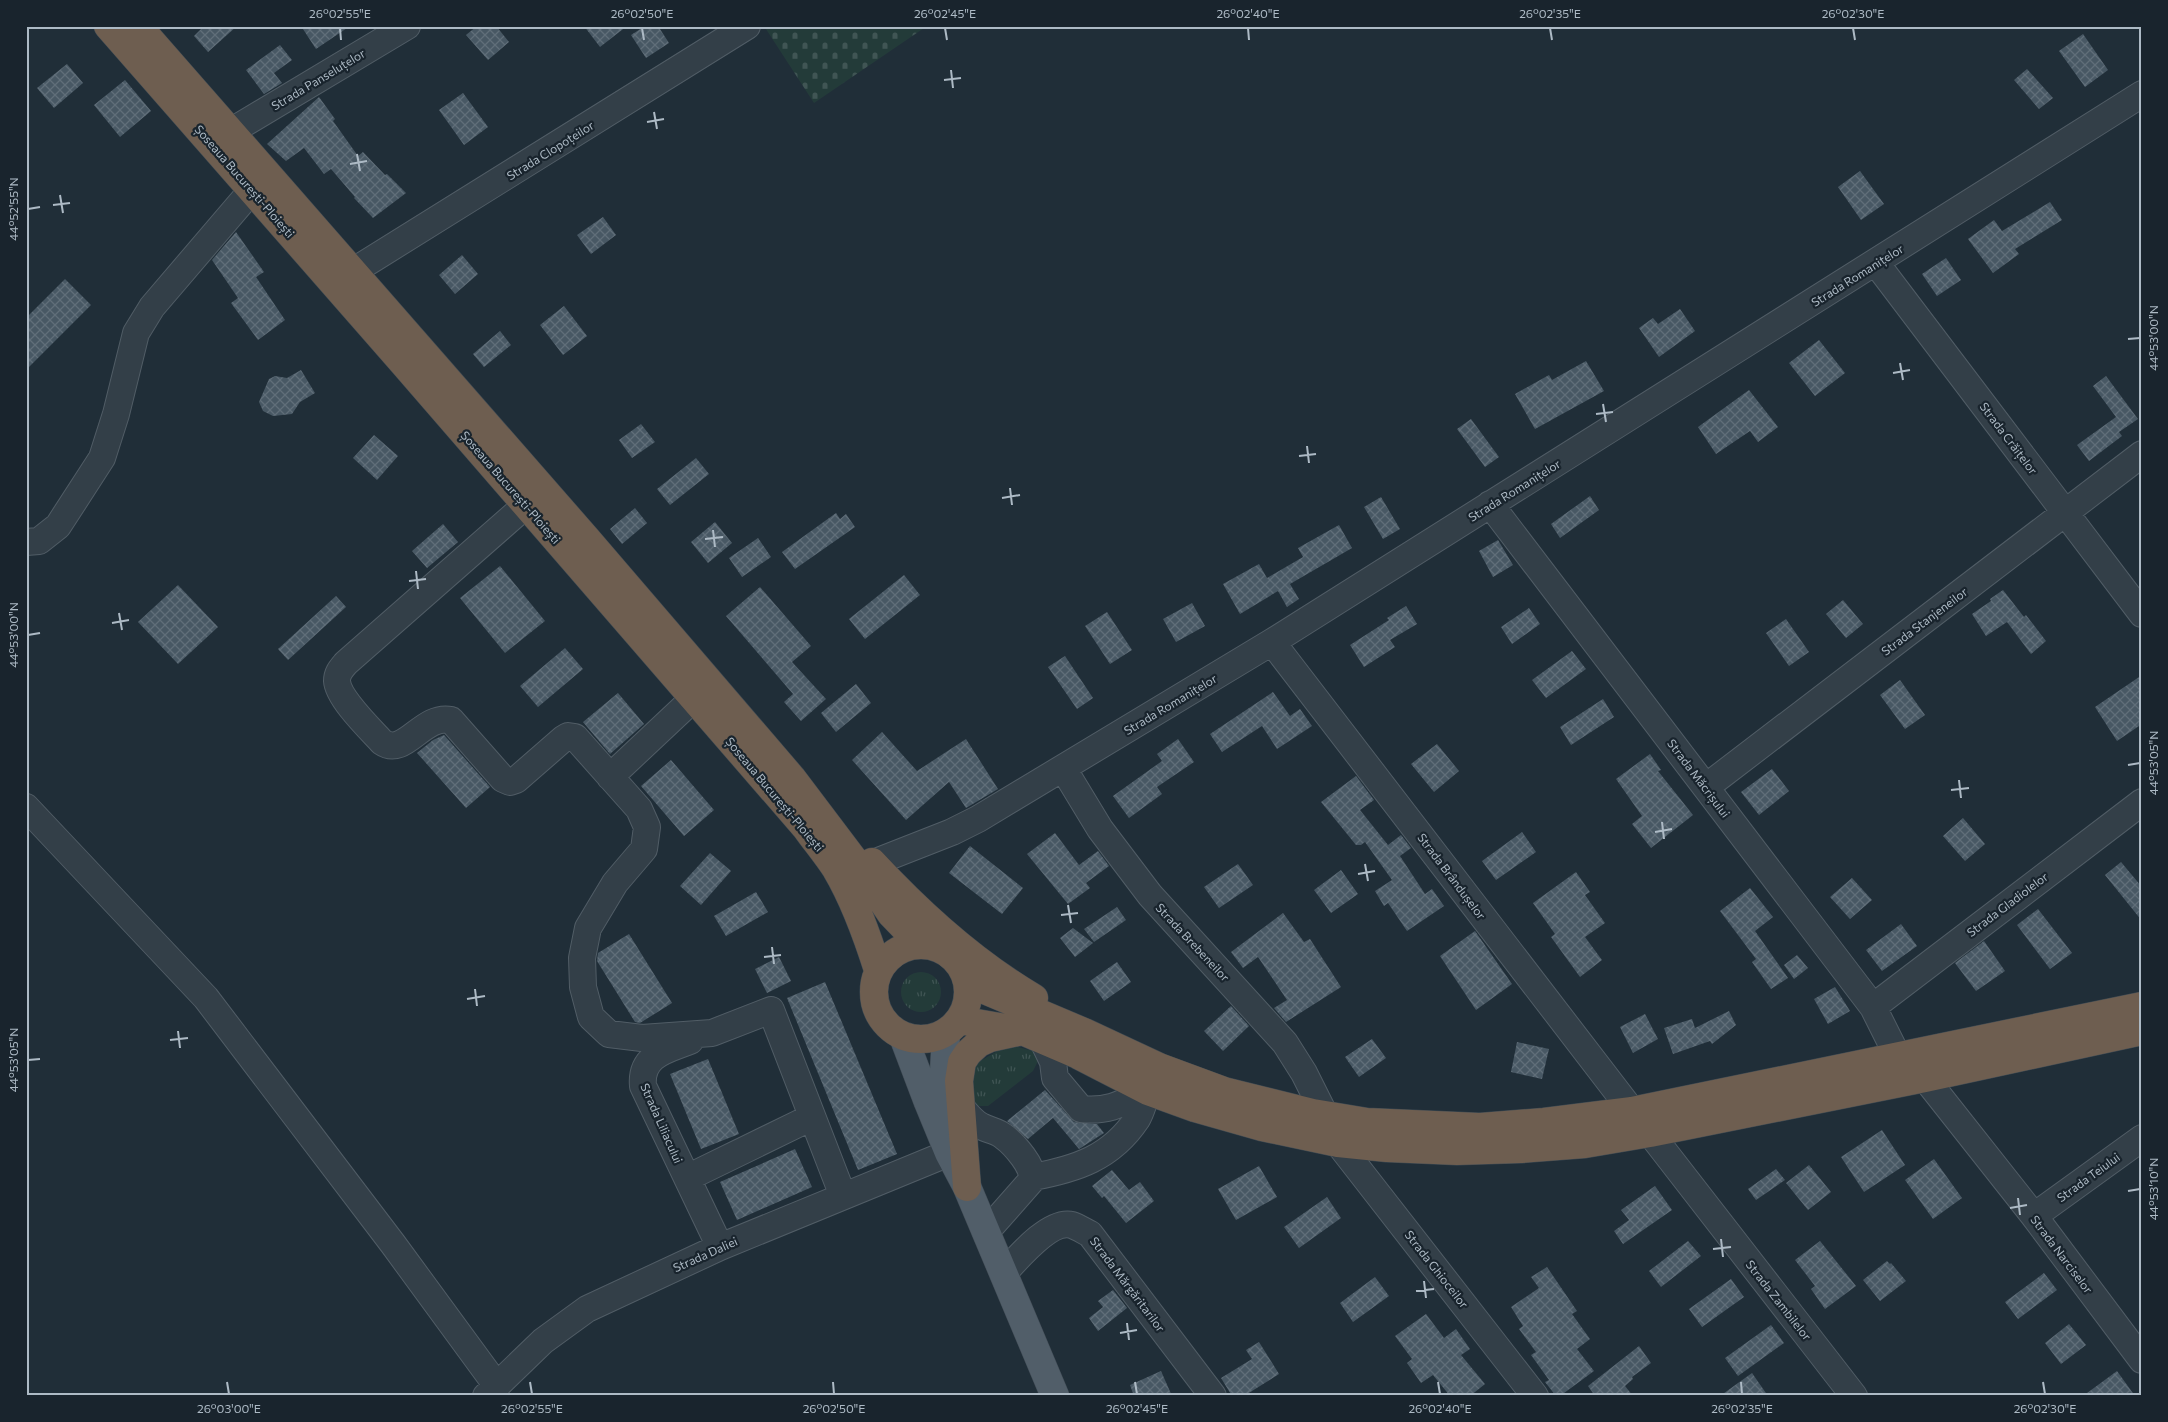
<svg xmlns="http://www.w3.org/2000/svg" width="2168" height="1422" font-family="Commissioner,sans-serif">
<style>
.grass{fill:url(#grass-tufts)}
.cemetery{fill:url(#cemetery-stones)}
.building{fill:url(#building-cross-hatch)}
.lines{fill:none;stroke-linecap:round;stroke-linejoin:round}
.minor-casing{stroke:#515d66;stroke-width:28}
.major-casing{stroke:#404b55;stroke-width:29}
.highway-casing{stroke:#3e4a53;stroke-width:29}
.minor{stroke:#333f48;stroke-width:26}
.major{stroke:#515e69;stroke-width:28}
.highway{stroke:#6e5e50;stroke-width:28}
.ticks{fill:none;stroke:#adbac5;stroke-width:2}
.labels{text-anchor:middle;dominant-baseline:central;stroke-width:4.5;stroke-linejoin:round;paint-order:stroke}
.street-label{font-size:12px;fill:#adbac5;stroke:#19242d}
.neatline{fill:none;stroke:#adbac5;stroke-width:2}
.ticks-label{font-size:12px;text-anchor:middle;fill:#adbac5}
</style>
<defs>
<pattern id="grass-tufts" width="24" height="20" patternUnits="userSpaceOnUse" patternTransform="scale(1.25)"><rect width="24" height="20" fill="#233b39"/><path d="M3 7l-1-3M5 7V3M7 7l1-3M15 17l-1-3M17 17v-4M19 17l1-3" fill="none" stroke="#405554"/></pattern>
<pattern id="cemetery-stones" width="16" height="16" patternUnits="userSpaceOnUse" patternTransform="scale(1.25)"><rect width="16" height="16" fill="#233b39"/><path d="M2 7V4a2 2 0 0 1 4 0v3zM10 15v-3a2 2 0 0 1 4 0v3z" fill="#405554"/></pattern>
<pattern id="building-cross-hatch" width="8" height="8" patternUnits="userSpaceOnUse" patternTransform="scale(1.25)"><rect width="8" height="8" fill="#485864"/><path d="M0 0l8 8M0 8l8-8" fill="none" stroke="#606e79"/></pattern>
</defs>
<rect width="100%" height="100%" fill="#202e38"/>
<path class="grass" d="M901 992a20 20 0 1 1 40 0a20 20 0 1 1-40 0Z
M 1014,1046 L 1033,1051 L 1038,1061 L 1033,1071 L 988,1106 L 976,1106 L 968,1096 L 969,1081 L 977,1063 L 1004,1047 Z"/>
<path class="cemetery" d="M 764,26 L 927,26 L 814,103 Z"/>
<path class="building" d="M 204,26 L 237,26 L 208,52 L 194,36 Z
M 301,26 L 350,26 L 316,49 Z
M 477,26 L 496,26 L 509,42 L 488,60 L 466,35 Z
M 584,26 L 627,26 L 600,47 Z
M 645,26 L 658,26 L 669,43 L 646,58 L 631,35 Z
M 2083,34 L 2108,70 L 2085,87 L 2059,51 Z
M 280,45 L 292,60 L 274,73 L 282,83 L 264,94 L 246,70 Z
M 67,64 L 83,83 L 54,108 L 37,88 Z
M 2027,69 L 2053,98 L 2039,109 L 2014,80 Z
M 125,80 L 151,111 L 120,137 L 94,105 Z
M 463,93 L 488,127 L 464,145 L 439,110 Z
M 319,97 L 335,119 L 333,121 L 358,156 L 363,152 L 385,175 L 387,174 L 406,193 L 373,218 L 354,198 L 355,197 L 331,169 L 324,174 L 304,148 L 286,161 L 267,144 Z
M 1860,171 L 1884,204 L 1861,220 L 1838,187 Z
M 2050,202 L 2062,220 L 2015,249 L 2019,254 L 1993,273 L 1968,239 L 1994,220 L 2002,231 Z
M 603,217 L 616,235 L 591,254 L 577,235 Z
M 236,232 L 264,272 L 256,277 L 285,320 L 258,340 L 231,303 L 238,298 L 212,260 Z
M 462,255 L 478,274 L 455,294 L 439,275 Z
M 1946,258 L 1961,280 L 1937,296 L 1922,274 Z
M 65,279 L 91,305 L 26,370 L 26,318 Z
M 564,306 L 587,336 L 563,355 L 540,325 Z
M 1680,309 L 1695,331 L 1659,357 L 1639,328 L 1653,318 L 1658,324 Z
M 500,331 L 511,345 L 484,367 L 473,354 Z
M 1819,340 L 1845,373 L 1815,396 L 1789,363 Z
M 1586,361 L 1604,391 L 1535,429 L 1515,394 L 1549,375 L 1552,380 Z
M 301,370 L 315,393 L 300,402 L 292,414 L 273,416 L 263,411 L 259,402 L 269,379 L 275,376 L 287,378 Z
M 2106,376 L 2138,419 L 2119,432 L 2122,436 L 2089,461 L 2077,445 L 2116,417 L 2093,386 Z
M 1749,390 L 1778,427 L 1758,442 L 1750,431 L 1716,454 L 1698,427 Z
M 1471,419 L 1499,457 L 1485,467 L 1457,429 Z
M 641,424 L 655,442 L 632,458 L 619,440 Z
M 374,435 L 398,456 L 377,480 L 353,458 Z
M 696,458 L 709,474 L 670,505 L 657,489 Z
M 1590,496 L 1599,510 L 1560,538 L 1551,524 Z
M 1381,497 L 1400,529 L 1383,539 L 1364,507 Z
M 635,508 L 647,523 L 622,544 L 610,529 Z
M 836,513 L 840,519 L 846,514 L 855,527 L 795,569 L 782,552 Z
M 715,522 L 732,543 L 708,563 L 691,542 Z
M 443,524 L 458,542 L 427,568 L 412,551 Z
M 1339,525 L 1352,548 L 1290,584 L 1299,599 L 1287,607 L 1278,591 L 1240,614 L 1223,584 L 1259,564 L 1267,578 L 1303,557 L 1298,548 Z
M 758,538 L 771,557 L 742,577 L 729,558 Z
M 1498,540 L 1513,565 L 1493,577 L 1479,551 Z
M 500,566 L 545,621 L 505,653 L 460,598 Z
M 904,575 L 920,595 L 865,639 L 849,619 Z
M 178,585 L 218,627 L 178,664 L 138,622 Z
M 760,587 L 811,646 L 792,662 L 826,699 L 801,721 L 784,702 L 793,694 L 726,616 Z
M 2003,590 L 2024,617 L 2026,615 L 2046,641 L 2031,654 L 2007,622 L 1986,636 L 1972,614 L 1991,601 L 1990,599 Z
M 336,596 L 346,607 L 288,660 L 278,649 Z
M 1843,600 L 1863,624 L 1846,638 L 1826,614 Z
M 1192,603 L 1205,626 L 1176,642 L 1163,619 Z
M 1406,606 L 1417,624 L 1390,640 L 1395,647 L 1364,667 L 1350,645 L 1389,620 L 1387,618 Z
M 1529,608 L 1540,624 L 1512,644 L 1501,627 Z
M 1107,612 L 1132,650 L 1110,664 L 1085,626 Z
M 1786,619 L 1809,652 L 1789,666 L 1766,633 Z
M 565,648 L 583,669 L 538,707 L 520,686 Z
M 1572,651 L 1586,669 L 1546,698 L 1532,680 Z
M 1065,656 L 1093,698 L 1077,709 L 1048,667 Z
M 2142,675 L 2142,724 L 2117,741 L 2095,707 Z
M 1900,680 L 1925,715 L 1905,729 L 1880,695 Z
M 856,684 L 871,703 L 836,732 L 821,713 Z
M 1273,692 L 1290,716 L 1300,709 L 1312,726 L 1277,749 L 1262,726 L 1222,752 L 1210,734 Z
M 618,693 L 644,724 L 610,754 L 583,722 Z
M 1603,699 L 1614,717 L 1571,745 L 1560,727 Z
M 882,732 L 917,771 L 966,739 L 998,789 L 966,808 L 949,782 L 906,820 L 852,760 Z
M 444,735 L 490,787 L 466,808 L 417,753 L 433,740 Z
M 1178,739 L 1194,762 L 1157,787 L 1162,794 L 1129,818 L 1113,796 L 1162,761 L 1157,754 Z
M 1437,744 L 1459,771 L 1434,792 L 1411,764 Z
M 1650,754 L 1661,770 L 1658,771 L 1693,815 L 1651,848 L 1632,824 L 1642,816 L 1616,779 Z
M 671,760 L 714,810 L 684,836 L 641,786 Z
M 1772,769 L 1789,791 L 1759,815 L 1741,792 Z
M 1356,776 L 1374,800 L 1360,810 L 1388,845 L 1401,835 L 1411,848 L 1400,856 L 1425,894 L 1432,889 L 1444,906 L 1407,931 L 1388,903 L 1384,906 L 1375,891 L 1392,880 L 1365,842 L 1361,845 L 1356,845 L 1321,802 Z
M 1963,818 L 1985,844 L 1965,861 L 1943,836 Z
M 1522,832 L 1536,852 L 1496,880 L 1482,861 Z
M 1055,833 L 1079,865 L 1098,851 L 1109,866 L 1086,883 L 1090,888 L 1068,904 L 1027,854 Z
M 970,846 L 1023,888 L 1002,914 L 949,873 Z
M 710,853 L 731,871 L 701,905 L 680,886 Z
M 2121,862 L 2142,887 L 2142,921 L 2105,875 Z
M 1238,864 L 1253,885 L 1219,908 L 1204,887 Z
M 1341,870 L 1358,894 L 1331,913 L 1314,890 Z
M 1576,872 L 1590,892 L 1585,895 L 1605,923 L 1585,937 L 1602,960 L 1580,977 L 1551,937 L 1555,934 L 1533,903 Z
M 1852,878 L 1872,900 L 1850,919 L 1830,897 Z
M 1750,888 L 1773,917 L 1755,931 L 1788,978 L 1771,989 L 1752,962 L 1756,959 L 1720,911 Z
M 756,892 L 768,912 L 726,936 L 714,916 Z
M 1117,907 L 1126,920 L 1094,942 L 1084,929 Z
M 2038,909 L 2072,953 L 2050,969 L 2017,925 Z
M 1283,913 L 1304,942 L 1310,939 L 1341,987 L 1286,1022 L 1274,1008 L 1287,1000 L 1258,957 L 1243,968 L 1231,952 Z
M 1901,924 L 1917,946 L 1882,971 L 1866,950 Z
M 1073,928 L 1093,943 L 1075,957 L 1060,938 Z
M 1475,931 L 1512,984 L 1476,1010 L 1440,956 Z
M 629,934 L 672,1003 L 640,1023 L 635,1022 L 597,961 L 598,953 Z
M 1984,941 L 2005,971 L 1976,991 L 1955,963 Z
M 1797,955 L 1808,968 L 1794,979 L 1784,965 Z
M 779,957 L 791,981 L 767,993 L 755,969 Z
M 1117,962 L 1131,982 L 1104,1001 L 1090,981 Z
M 825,982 L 897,1154 L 858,1170 L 787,998 Z
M 1835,987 L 1850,1011 L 1828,1024 L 1814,999 Z
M 1231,1006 L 1249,1026 L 1223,1051 L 1204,1031 Z
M 1729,1011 L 1736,1025 L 1712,1044 L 1710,1041 L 1673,1054 L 1664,1028 L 1692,1019 L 1695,1028 Z
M 1645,1014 L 1658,1039 L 1633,1053 L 1620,1027 Z
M 1372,1039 L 1386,1058 L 1359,1077 L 1345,1057 Z
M 1517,1042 L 1549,1049 L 1542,1079 L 1511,1072 Z
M 708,1059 L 739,1134 L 701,1149 L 670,1074 Z
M 1045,1090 L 1074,1122 L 1097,1124 L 1104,1133 L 1079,1149 L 1053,1118 L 1028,1139 L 1007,1121 Z
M 1882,1130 L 1905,1165 L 1864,1192 L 1841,1157 Z
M 795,1149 L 812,1187 L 737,1220 L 720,1182 Z
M 1934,1159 L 1962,1198 L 1933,1219 L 1905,1180 Z
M 1809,1165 L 1831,1192 L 1808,1210 L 1786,1183 Z
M 1259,1166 L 1277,1197 L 1236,1220 L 1218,1189 Z
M 1776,1169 L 1785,1180 L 1756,1200 L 1748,1189 Z
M 1112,1170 L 1129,1190 L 1140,1182 L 1154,1201 L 1126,1223 L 1104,1196 L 1102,1198 L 1092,1186 Z
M 1655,1186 L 1672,1210 L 1623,1244 L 1614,1231 L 1629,1220 L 1621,1210 Z
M 1327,1197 L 1341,1218 L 1299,1248 L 1284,1227 Z
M 1688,1241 L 1701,1256 L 1661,1287 L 1649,1271 Z
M 1820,1241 L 1856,1286 L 1825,1309 L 1811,1289 L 1815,1286 L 1795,1260 Z
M 1887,1261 L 1890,1264 L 1891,1263 L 1906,1281 L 1880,1301 L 1863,1280 Z
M 1547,1267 L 1577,1311 L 1572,1314 L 1590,1339 L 1577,1349 L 1594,1371 L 1560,1396 L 1556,1396 L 1545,1382 L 1549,1380 L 1531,1355 L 1536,1352 L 1519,1329 L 1523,1326 L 1511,1307 L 1539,1288 L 1531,1277 Z
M 2044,1273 L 2057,1290 L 2018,1319 L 2005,1302 Z
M 1375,1277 L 1389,1296 L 1353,1322 L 1340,1303 Z
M 1731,1279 L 1744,1297 L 1702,1327 L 1689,1309 Z
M 1113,1290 L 1127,1308 L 1098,1331 L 1089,1318 L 1103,1307 L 1098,1301 Z
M 1426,1314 L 1444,1338 L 1456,1329 L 1470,1349 L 1461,1355 L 1485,1384 L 1470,1396 L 1450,1396 L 1433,1375 L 1421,1383 L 1407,1363 L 1412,1359 L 1395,1336 Z
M 2069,1324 L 2086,1345 L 2061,1364 L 2045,1343 Z
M 1771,1325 L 1784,1343 L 1738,1376 L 1725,1358 Z
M 1259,1342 L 1279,1374 L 1244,1396 L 1232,1396 L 1221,1378 L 1252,1359 L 1246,1350 Z
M 1639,1346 L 1651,1363 L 1632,1377 L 1633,1379 L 1625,1386 L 1633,1396 L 1595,1396 L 1588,1386 Z
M 1161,1371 L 1172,1396 L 1134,1396 L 1130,1385 Z
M 2117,1371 L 2135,1396 L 2083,1396 Z
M 1752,1373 L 1768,1396 L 1720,1396 Z"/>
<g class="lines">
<g class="minor-casing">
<path id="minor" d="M 230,132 L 407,26
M 1876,263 L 2142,614
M 352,272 L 747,26
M 1490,504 L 1873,1007 L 1898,1057
M 526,505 L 346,663 C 341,669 337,673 337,681 C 338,698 370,729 382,742 C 405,758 422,714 451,720 L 503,779 L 510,782 L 516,780 L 563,739 L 568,736 L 575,737 L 639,809 L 647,827 L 644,849 L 615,883 L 588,928 L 582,958 L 583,987 L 591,1017 L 609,1034 L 642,1038 L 712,1033 L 771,1010 L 843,1196
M 26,542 L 39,541 L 58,526 L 102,458 L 116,414 L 136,333 L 152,307 L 252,190
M 1272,642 L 1632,1111
M 1063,768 L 1100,829 L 1150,895 L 1285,1043 L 1304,1073 L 1325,1115
M 610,777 L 693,699
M 1706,787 L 2142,454
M 26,807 L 206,998 L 393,1244 L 497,1386
M 873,863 L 952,832 L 978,819 L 1272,642 L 2142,94
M 1873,1007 L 2142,802
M 1042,1039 L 1053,1062 L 1055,1078 L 1081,1109 C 1109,1112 1123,1103 1148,1091
M 690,1041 C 667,1050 640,1055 643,1086 L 720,1247
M 1925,1078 L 2034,1216 L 2142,1360
M 961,1107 C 967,1114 973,1122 981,1126 C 988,1130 997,1131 1003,1136 C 1013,1143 1037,1169 1031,1181 L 986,1232
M 1650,1133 L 1854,1396
M 1338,1143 L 1535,1396
M 1033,1177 C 1076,1169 1111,1158 1137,1119 C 1142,1111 1144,1100 1148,1091
M 687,1178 L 812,1117
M 2034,1216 L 2142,1138
M 1004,1273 C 1017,1259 1050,1219 1072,1225 C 1078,1227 1084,1231 1090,1234 L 1213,1396
M 486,1396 L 543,1341 L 587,1309 L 720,1247 L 949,1153"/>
</g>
<g class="major-casing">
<path id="major" d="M 946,1032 L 944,1074 L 952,1120
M 903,1036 L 928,1102 L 949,1153 L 967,1187 L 1055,1396"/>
</g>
<g class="highway-casing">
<path id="highway" d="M 108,26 L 404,364 L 806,828 C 816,842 827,855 836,869 C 855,901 867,935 878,970
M 138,26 L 586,538 L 792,778 L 860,868 L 891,914 L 920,944
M 872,862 C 920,914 973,962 1034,998
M874 992a47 47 0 1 1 94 0a47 47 0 1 1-94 0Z
M 968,983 L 1084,1032 L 1159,1067 L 1224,1091 L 1313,1113 L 1367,1122 L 1480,1127 L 1544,1122 L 1632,1111 L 2142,1006
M 959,1020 L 1022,1031 L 1078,1055 L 1148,1091 L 1195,1108 L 1262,1127 L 1338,1143 L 1387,1148 L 1457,1151 L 1521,1149 L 1585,1144 L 1650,1133 L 1925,1078 L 2142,1031
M 967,1187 L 959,1081 L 962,1062 L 968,1053 L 979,1043 L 990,1038 L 1018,1032"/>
</g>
<use href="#minor" class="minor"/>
<use href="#major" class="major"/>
<use href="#highway" class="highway"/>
</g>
<path class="ticks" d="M 340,28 L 341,40M 642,28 L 644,40M 945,28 L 947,40M 1248,28 L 1249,40M 1550,28 L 1552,40M 1853,28 L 1855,40M 951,70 L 953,88M 944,80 L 961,78M 654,112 L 657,129M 647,122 L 664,119M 357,154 L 360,171M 350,164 L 367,161M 60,195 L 63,213M 53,205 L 70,203M 28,209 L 40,207M 2128,339 L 2140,338M 1900,363 L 1903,380M 1893,373 L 1910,370M 1603,404 L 1606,422M 1596,414 L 1613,412M 1307,446 L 1309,463M 1299,456 L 1316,454M 1010,488 L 1012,505M 1002,498 L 1020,495M 713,530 L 715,547M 705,539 L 723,537M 416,571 L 418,589M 409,581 L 426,579M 119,613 L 122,630M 112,623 L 129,620M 28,635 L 40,633M 2128,765 L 2140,763M 1959,780 L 1961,798M 1951,790 L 1969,788M 1662,822 L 1664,839M 1655,832 L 1672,829M 1365,864 L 1368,881M 1358,874 L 1375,871M 1068,905 L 1071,923M 1061,915 L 1078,913M 772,947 L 774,964M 764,957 L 781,955M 475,989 L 477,1006M 467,999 L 485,996M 178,1031 L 180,1048M 170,1040 L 188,1038M 28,1060 L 40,1059M 2128,1191 L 2140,1189M 2018,1198 L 2020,1215M 2010,1208 L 2027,1205M 1721,1239 L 1723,1257M 1713,1249 L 1731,1247M 1424,1281 L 1426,1298M 1416,1291 L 1434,1289M 1127,1323 L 1129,1340M 1120,1333 L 1137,1330M 227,1382 L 229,1394M 530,1382 L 532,1394M 833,1382 L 834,1394M 1135,1382 L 1137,1394M 1438,1382 L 1440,1394M 1741,1382 L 1742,1394M 2043,1382 L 2045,1394"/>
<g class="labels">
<g class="street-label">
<text transform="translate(318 79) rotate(-31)">Strada Panseluțelor</text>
<text transform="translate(550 150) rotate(-32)">Strada Clopoțeilor</text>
<text transform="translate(245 181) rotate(49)">Șoseaua București-Ploiești</text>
<text transform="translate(1857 275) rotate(-32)">Strada Romanițelor</text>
<text transform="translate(2009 438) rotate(53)">Strada Crăițelor</text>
<text transform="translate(511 487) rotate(49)">Șoseaua București-Ploiești</text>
<text transform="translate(1514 490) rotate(-32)">Strada Romanițelor</text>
<text transform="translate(1924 621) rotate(-37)">Strada Stanjeneilor</text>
<text transform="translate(1170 704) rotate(-31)">Strada Romanițelor</text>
<text transform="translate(1699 778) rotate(53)">Strada Măcrișului</text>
<text transform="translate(775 794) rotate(50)">Șoseaua București-Ploiești</text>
<text transform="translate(1452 876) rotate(53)">Strada Brândușelor</text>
<text transform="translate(2007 904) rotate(-37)">Strada Gladiolelor</text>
<text transform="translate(1193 942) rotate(47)">Strada Brebeneilor</text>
<text transform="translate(662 1123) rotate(66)">Strada Liliacului</text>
<text transform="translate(2088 1177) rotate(-36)">Strada Teiului</text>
<text transform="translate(705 1254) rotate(-24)">Strada Daliei</text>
<text transform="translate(2062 1254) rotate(53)">Strada Narciselor</text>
<text transform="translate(1437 1269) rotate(52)">Strada Ghioceilor</text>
<text transform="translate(1128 1284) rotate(53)">Strada Mărgăritarilor</text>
<text transform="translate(1779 1300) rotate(52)">Strada Zambilelor</text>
</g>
</g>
<rect width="2168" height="1422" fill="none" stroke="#19242d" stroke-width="55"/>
<rect x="28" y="28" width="2112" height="1366" class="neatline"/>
<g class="ticks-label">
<text x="340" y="18">26°02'55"E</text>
<text x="642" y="18">26°02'50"E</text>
<text x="945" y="18">26°02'45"E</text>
<text x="1248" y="18">26°02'40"E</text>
<text x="1550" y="18">26°02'35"E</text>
<text x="1853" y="18">26°02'30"E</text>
<text transform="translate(14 209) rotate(-90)" y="4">44°52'55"N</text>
<text transform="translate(2154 338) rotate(-90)" y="4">44°53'00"N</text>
<text transform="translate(14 635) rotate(-90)" y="4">44°53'00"N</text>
<text transform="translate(2154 763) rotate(-90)" y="4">44°53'05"N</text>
<text transform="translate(14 1060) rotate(-90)" y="4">44°53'05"N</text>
<text transform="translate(2154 1189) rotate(-90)" y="4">44°53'10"N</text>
<text x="229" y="1413">26°03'00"E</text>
<text x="532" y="1413">26°02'55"E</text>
<text x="834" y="1413">26°02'50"E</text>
<text x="1137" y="1413">26°02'45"E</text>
<text x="1440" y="1413">26°02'40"E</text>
<text x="1742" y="1413">26°02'35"E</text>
<text x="2045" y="1413">26°02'30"E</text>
</g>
</svg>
